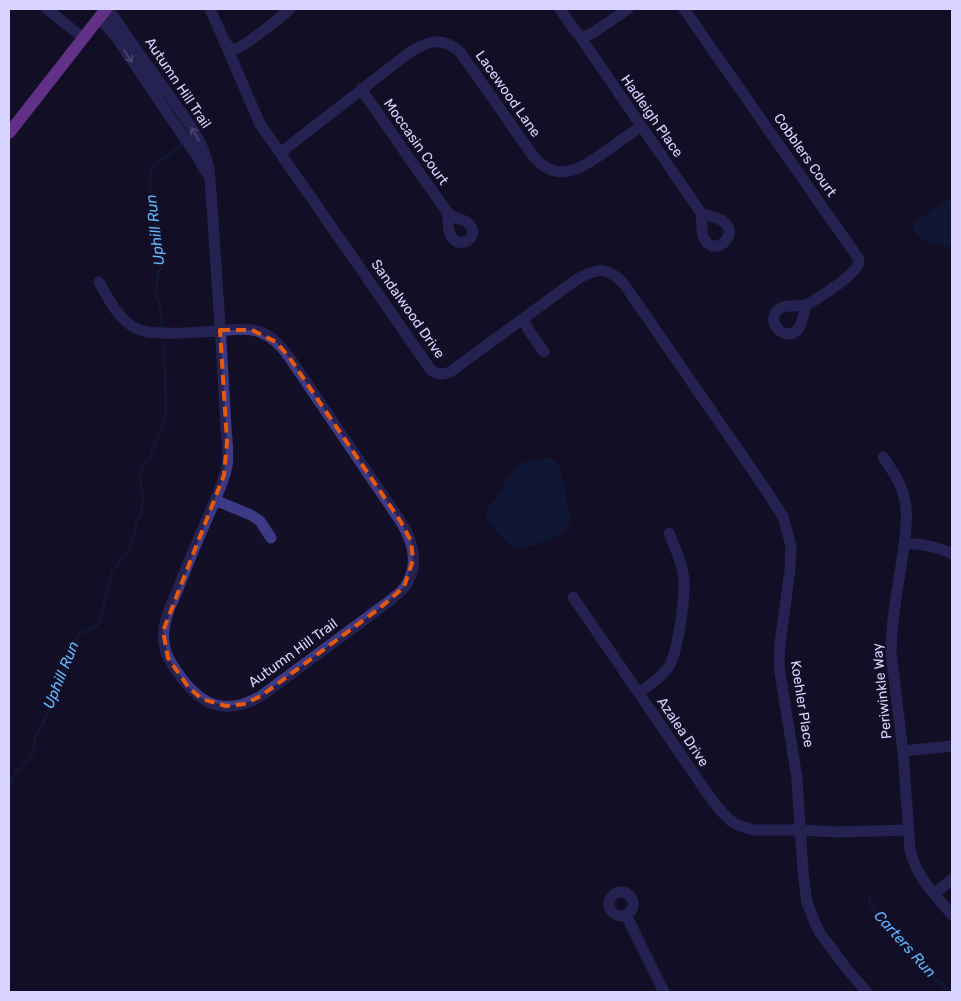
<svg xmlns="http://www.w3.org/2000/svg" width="961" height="1001" font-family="Rubik,sans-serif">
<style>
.water{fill:#0c2248}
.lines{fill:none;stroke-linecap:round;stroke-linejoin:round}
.stream{stroke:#0c2248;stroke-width:2.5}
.minor{stroke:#3d3a85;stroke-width:11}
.major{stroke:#c25bff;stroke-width:12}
.oneway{stroke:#837fbc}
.marked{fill:none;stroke:#e8590c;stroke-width:4;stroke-dasharray:10 6;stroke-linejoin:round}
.labels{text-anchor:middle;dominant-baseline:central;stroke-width:4.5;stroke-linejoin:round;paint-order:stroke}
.street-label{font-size:14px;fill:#d9d4ff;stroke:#130f26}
.water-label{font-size:15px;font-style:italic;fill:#62b6ff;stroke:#130f26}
</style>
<rect width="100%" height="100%" fill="#130f26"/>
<path class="water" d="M 952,198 L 952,247 L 944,246 L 923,240 L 913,229 L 914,222 Z
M 550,458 L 556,462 L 560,468 L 571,520 C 570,522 569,525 568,527 C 560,537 526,551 514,547 C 506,544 499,534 494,527 C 489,521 486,518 486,510 L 496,499 L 509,476 L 518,466 L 529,460 Z"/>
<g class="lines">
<path class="stream" d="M 162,329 L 160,305 L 156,295 L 158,272 L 161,269 L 156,250 L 156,229 L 151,202 L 150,176 L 153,167 L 182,144
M 9,786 L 11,785 L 12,777 L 33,754 L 35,738 L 43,724 L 78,635 L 97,626 L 102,613 L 112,571 L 126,555 L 134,537 L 137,520 L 141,514 L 143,500 L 140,478 L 142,467 L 150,456 L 166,417 L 165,371 L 163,341
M 869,893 L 870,904 L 894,936 L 923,965 C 925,973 931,974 937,980 C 941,983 945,988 949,992"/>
<path class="minor" d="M 47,9 L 83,38
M 210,9 L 225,42 C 228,46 230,49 235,49 C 243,48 282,16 290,9
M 560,9 L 576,32 L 582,37 L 588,35 L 594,32 L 628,9
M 684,9 L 858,258 L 859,263 C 855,275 818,299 806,305
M 99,18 L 116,37 L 198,158 L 206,172
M 218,27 L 260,124 L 431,370 C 438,375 443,375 450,372 L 576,280 C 596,268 607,266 624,284 L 766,490 L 783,517 L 789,538 L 791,548 L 790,570 L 780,643 L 779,666 L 797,779 L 803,871 L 807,903 L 815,923 L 820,933 L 847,969 L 867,992
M 579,35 L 701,213
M 361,89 L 447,212
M 280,153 L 410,52 C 428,41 442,36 460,52 L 534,157 C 558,185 582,168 606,151 C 617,143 629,134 641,127
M 447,212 C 450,215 453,217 457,218 C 461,220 465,220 468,223 C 482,235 461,252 451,236 C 447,230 449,220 447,212 Z
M 701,213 C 708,216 716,217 723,221 C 741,235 715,257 705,240 C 700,233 703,222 701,213 Z
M 99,282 C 107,296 115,313 128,323 C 138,332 150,333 164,333 C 182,334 200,332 218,331 C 232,330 247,327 260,332 C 273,337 281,346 289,357 L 401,522 C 414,543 420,566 404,588 C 397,596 388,602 380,608 L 261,696 C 225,717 200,705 178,673 C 171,664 165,654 164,643 C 161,624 171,605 178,589 C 188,563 199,537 210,512 C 216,497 224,482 227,466 C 229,454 227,441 226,428 C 225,411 224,393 223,375 C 219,310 215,245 210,180 C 209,144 183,116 164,88 C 145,62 126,35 108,9
M 806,305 C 804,312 803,321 799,328 C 787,345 763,322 779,309 C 786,304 798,307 806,305 Z
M 524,319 L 528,329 L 544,352
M 883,457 C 891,469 901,482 904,497 C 909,516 905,535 903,554 C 898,587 891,620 891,653 L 903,751 L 910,850 C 916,876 935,895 952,915
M 215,500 L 251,515 L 260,521 L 271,538
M 904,543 C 921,544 937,546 952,554
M 573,597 L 703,787 L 719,809 L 731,821 L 738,825 L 753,830 L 801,830 L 837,832 L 908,830
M 639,693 C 650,685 660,678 668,668 C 678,653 687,591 683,573 C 681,559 674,546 669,533
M 903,751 L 952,746
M609 904a12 12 0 1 1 24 0a12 12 0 1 1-24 0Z
M 934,894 L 952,879
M 626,915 L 664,992"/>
<path class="major" d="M 9,133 L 106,9"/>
</g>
<defs><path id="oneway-shaft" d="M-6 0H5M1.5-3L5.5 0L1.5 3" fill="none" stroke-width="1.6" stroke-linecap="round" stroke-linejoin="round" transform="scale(1.25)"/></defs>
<g class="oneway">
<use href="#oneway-shaft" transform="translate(128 56) rotate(56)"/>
<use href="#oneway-shaft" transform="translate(195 134) rotate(-121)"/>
</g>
<path d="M0 0H961V1001H0ZM 220,330 L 252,330 L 276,342 L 289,357 L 401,522 L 411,541 L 413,560 L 404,587 L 380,608 L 261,696 L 244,704 L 226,706 L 202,699 L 189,688 L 168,658 L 163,631 L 224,475 L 227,442 Z" fill="#130f26" fill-opacity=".55" fill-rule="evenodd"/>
<path class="marked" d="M 220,330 L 252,330 L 276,342 L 289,357 L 401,522 L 411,541 L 413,560 L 404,587 L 380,608 L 261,696 L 244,704 L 226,706 L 202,699 L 189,688 L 168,658 L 163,631 L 224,475 L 227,442 Z"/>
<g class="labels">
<g class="street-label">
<text transform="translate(178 83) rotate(56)">Autumn Hill Trail</text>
<text transform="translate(508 94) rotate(55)">Lacewood Lane</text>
<text transform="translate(652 116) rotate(55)">Hadleigh Place</text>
<text transform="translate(416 142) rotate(55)">Moccasin Court</text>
<text transform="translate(805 155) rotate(55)">Cobblers Court</text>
<text transform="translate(408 309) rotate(55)">Sandalwood Drive</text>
<text transform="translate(293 653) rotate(-36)">Autumn Hill Trail</text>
<text transform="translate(882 691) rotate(-96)">Periwinkle Way</text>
<text transform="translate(802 704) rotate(81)">Koehler Place</text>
<text transform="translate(683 732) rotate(56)">Azalea Drive</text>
</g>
<g class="water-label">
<text transform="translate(155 230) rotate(-97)">Uphill Run</text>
<text transform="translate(61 675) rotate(-68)">Uphill Run</text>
<text transform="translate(905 944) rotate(48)">Carters Run</text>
</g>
</g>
<rect width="961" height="1001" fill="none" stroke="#d9d4ff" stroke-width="20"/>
</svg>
